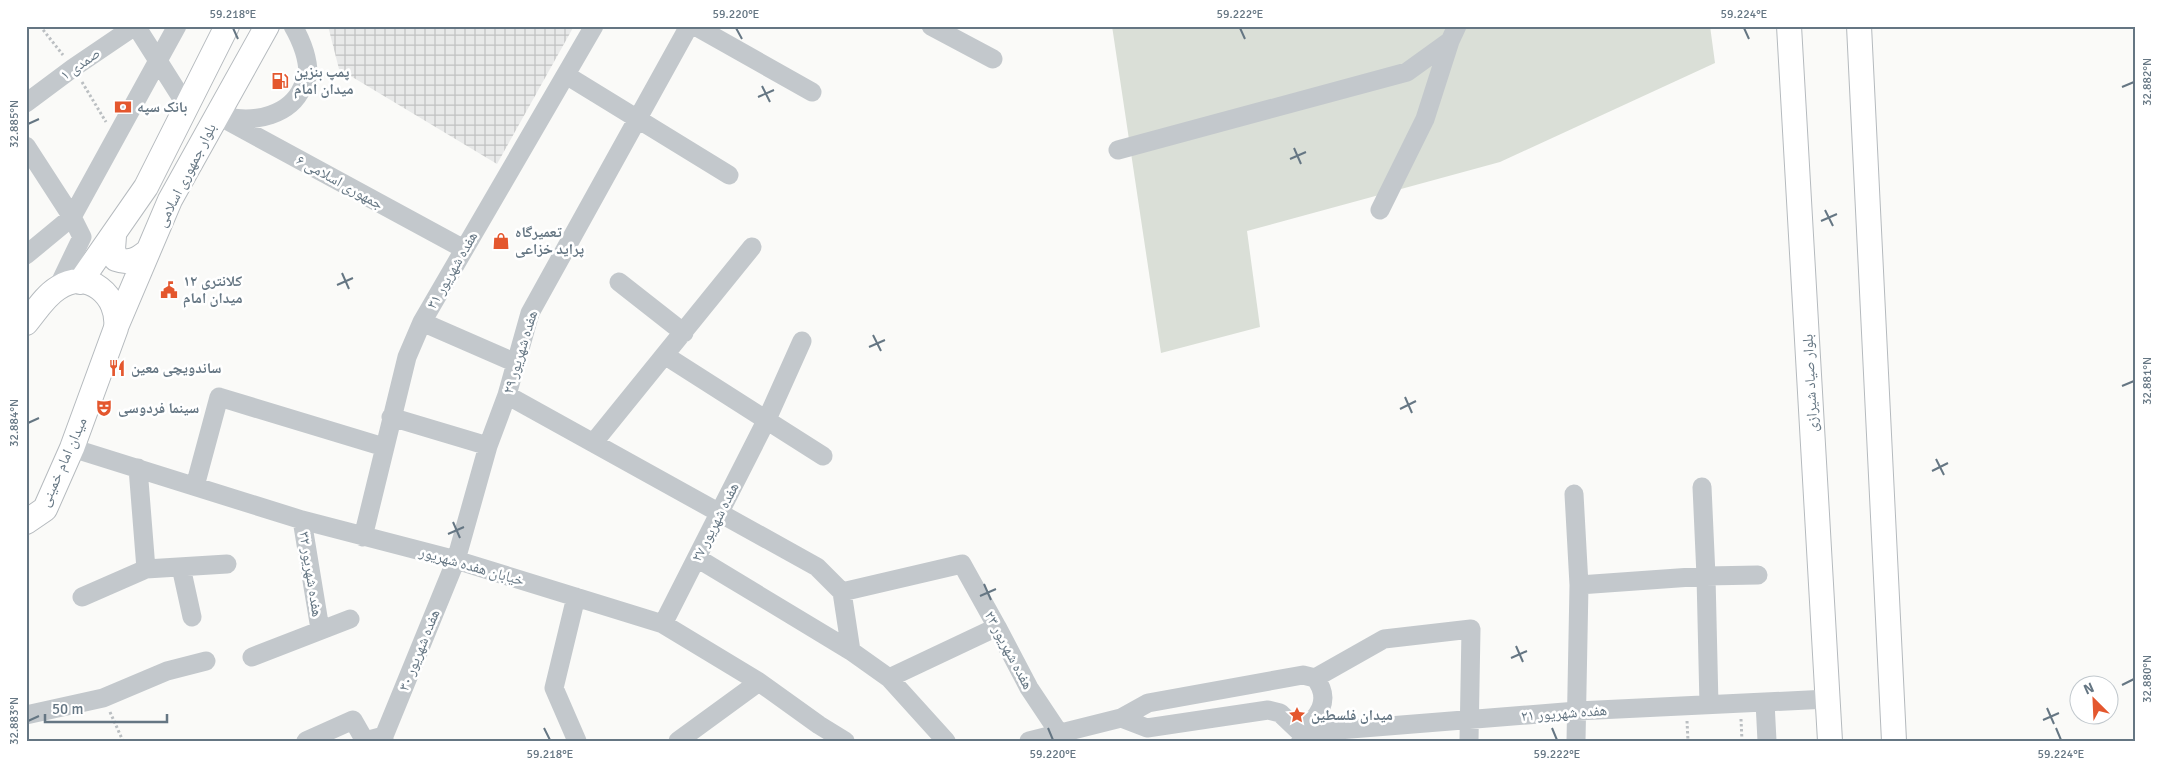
<svg xmlns="http://www.w3.org/2000/svg" width="2161" height="767" font-family="Signika,'Noto Naskh Arabic',sans-serif">
<style>
.industrial{fill:url(#industrial-grid)}
.green{fill:#dadfd7}
.lines{fill:none;stroke-linecap:round;stroke-linejoin:round}
.major-casing{stroke:#b5babe;stroke-width:26}
.path{stroke:#bbbfc2;stroke-width:3;stroke-dasharray:2.5 2.5;stroke-linecap:butt}
.minor{stroke:#c3c8cc;stroke-width:19}
.major{stroke:#fff;stroke-width:24}
.ticks{fill:none;stroke:#657683;stroke-width:2}
.labels{text-anchor:middle;dominant-baseline:central;stroke-width:5;stroke-linejoin:round;paint-order:stroke}
.street-label{font-size:15px;fill:#657683;stroke:#fff}
.poi-label{font-size:15px;font-weight:bold;fill:#657683;stroke:#fff;text-anchor:start}
.neatline{fill:none;stroke:#657683;stroke-width:2}
.ticks-label{font-size:12px;text-anchor:middle;fill:#657683}
</style>
<defs>
<pattern id="industrial-grid" width="8" height="8" patternUnits="userSpaceOnUse" patternTransform="scale(1.25)"><rect width="8" height="8" fill="#e8e9e9"/><path d="M0 4h8M4 0v8" fill="none" stroke="#c0c1c2"/></pattern>
</defs>
<rect width="100%" height="100%" fill="#fafaf8"/>
<path class="industrial" d="M 328,26 L 574,26 L 497,164 L 339,69 Z"/>
<path class="green" d="M 1112,26 L 1710,26 L 1715,63 L 1500,162 L 1247,231 L 1260,327 L 1161,353 Z"/>
<g class="lines">
<g class="major-casing">
<path id="major" d="M 1789,26 L 1830,741
M 1859,26 L 1894,741
M 114,236 L 113,249 L 116,259 C 130,264 137,260 148,251
M 80,282 L 146,187 L 227,26
M 26,323 C 36,311 45,296 58,288 C 88,268 120,296 116,328 L 72,448 L 45,509 L 26,522
M 116,327 L 170,200 L 267,26"/>
</g>
<path class="path" d="M 40,26 L 63,55
M 82,82 L 106,122
M 110,712 L 123,741
M 1741,719 L 1742,741
M 1687,721 L 1688,741"/>
<path class="minor" d="M 136,26 L 186,105
M 695,26 L 812,92
M 931,26 L 993,59
M 566,75 L 729,175
M 26,103 L 73,68 L 135,26
M 217,115 L 464,249
M 228,117 C 255,123 290,115 302,88 C 304,84 307,79 308,74 C 308,57 301,40 293,26
M 26,146 L 72,217 L 26,255
M 1118,150 L 1407,72 L 1450,41
M 1380,210 L 1425,119 L 1450,41 L 1457,26
M 619,282 L 684,333
M 58,287 L 82,237 L 72,217 L 177,26
M 422,322 L 516,363
M 666,356 L 823,456
M 507,395 L 817,567 L 842,592 L 851,651
M 391,417 L 488,446
M 594,442 L 752,247
M 72,448 L 302,520 L 456,560 L 663,624 L 759,682 L 819,725 L 845,741
M 195,486 L 219,397 L 384,447
M 1702,487 L 1706,576 L 1709,705
M 1574,494 L 1579,585 L 1576,741
M 302,520 L 320,629
M 363,537 L 407,357 L 422,322 L 594,26
M 697,558 L 851,651 L 889,678 L 946,741
M 181,567 L 192,617
M 146,569 L 227,564
M 1579,585 L 1706,576 L 1758,575
M 842,592 L 962,564 L 997,627 L 1029,688 L 1059,733
M 82,597 L 146,569 L 138,468
M 576,597 L 554,688 L 577,741
M 663,624 L 767,419 L 802,341
M 252,657 L 350,619
M 1303,675 L 1315,678 C 1333,701 1317,717 1301,733 L 1280,713 L 1268,710 L 1147,728 L 1121,718 L 1148,703 Z
M 889,678 L 997,627
M 1315,678 L 1384,639 L 1471,629 L 1469,741
M 1765,702 L 1767,741
M 26,715 L 103,698 L 167,671 L 206,661
M 306,741 L 353,720 L 365,741 L 384,736
M 384,741 L 384,736 L 456,560 L 488,446 L 507,395 L 530,313 L 689,26
M 678,741 L 759,682
M 1029,741 L 1121,718
M 1301,741 L 1301,733 L 1577,711 L 1828,699"/>
<use href="#major" class="major"/>
</g>
<path class="ticks" d="M 233,28 L 238,39M 736,28 L 742,39M 1240,28 L 1245,39M 1744,28 L 1749,39M 762,86 L 770,102M 2122,87 L 2134,82M 758,97 L 774,90M 28,124 L 39,119M 1294,148 L 1301,164M 1290,159 L 1306,152M 1825,210 L 1833,226M 1821,221 L 1837,214M 342,273 L 349,289M 337,285 L 353,278M 873,335 L 881,351M 869,347 L 885,340M 2122,386 L 2134,381M 1405,397 L 1412,413M 1400,409 L 1416,401M 28,423 L 39,418M 1936,459 L 1944,475M 1932,471 L 1948,463M 453,522 L 460,538M 448,534 L 464,527M 984,584 L 991,600M 980,596 L 996,589M 1516,646 L 1523,662M 1511,658 L 1527,651M 2122,685 L 2134,679M 2047,708 L 2054,724M 2043,720 L 2059,713M 28,721 L 39,716M 544,728 L 550,740M 1048,728 L 1053,740M 1552,728 L 1557,740M 2056,728 L 2061,740"/>
<defs>
<g id="fuel-bare" transform="scale(1.35)"><path d="M-5.5-6h7V0h2V4h1.3V-2.5L3-4.5l.8-.8L6-3V5H2.5V1h-1V6h-7ZM-4.2-4.7v3.2H.2V-4.7Z" fill="#e4572e" stroke="#fff" stroke-width="2.5" paint-order="stroke"/></g>
<g id="bank-bare" transform="scale(1.35)"><path d="M-6-4H6V4H-6ZM0-2.3a2.3 2.3 0 1 0 0 4.6a2.3 2.3 0 1 0 0-4.6Z" fill="#e4572e" stroke="#fff" stroke-width="2.5" paint-order="stroke"/></g>
<g id="shop-bare" transform="scale(1.35)"><path d="M-5-2.5h2.3a2.7 3.5 0 0 1 5.4 0H5L5.5 6h-11ZM-1.5-2.5h3a1.5 2.3 0 0 0-3 0Z" fill="#e4572e" stroke="#fff" stroke-width="2.5" paint-order="stroke"/></g>
<g id="civic-bare" transform="scale(1.35)"><path d="M-.6-6.5H3V-4.5H.6V-3L4-1V1h2V6H-6V1h2V-1L-.6-3ZM-1.2 2.5V6h2.4V2.5Z" fill="#e4572e" stroke="#fff" stroke-width="2.5" paint-order="stroke"/></g>
<g id="restaurant-bare" transform="scale(1.35)"><path d="M-5-6h1v4h1v-4h1v4h1v-4h1v5L-1.5 .5V6h-2V.5L-5-1ZM5-6V6H3V1.5H1.5Q1.5-4 5-6Z" fill="#e4572e" stroke="#fff" stroke-width="2.5" paint-order="stroke"/></g>
<g id="theatre-bare" transform="scale(1.35)"><path d="M-5-5.5Q0-4 5-5.5V0Q5 5 0 6Q-5 5-5 0ZM-3.3-2.5H-1v1.5H-3.3ZM1-2.5H3.3v1.5H1ZM-2.8 1Q0 5.5 2.8 1Z" fill="#e4572e" stroke="#fff" stroke-width="2.5" paint-order="stroke"/></g>
<g id="sight-bare" transform="scale(1.35)"><path d="M0-6L1.8-2.2L6-1.7L2.9 1.2L3.7 5.4L0 3.3L-3.7 5.4L-2.9 1.2L-6-1.7L-1.8-2.2Z" fill="#e4572e" stroke="#fff" stroke-width="2.5" paint-order="stroke"/></g>
</defs>
<g fill-rule="evenodd">
<use href="#fuel-bare" x="280" y="81"/>
<use href="#bank-bare" x="123" y="107"/>
<use href="#shop-bare" x="501" y="241"/>
<use href="#civic-bare" x="169" y="290"/>
<use href="#restaurant-bare" x="117" y="368"/>
<use href="#theatre-bare" x="104" y="408"/>
<use href="#sight-bare" x="1297" y="715"/>
</g>
<g class="labels">
<g class="street-label">
<text transform="translate(80 64) rotate(-35)">صمدی ۱</text>
<text transform="translate(186 175) rotate(-63)">بلوار جمهوری اسلامی</text>
<text transform="translate(340 182) rotate(29)">جمهوری اسلامی ۶</text>
<text transform="translate(452 270) rotate(-60)">هفده شهریور ۳۱</text>
<text transform="translate(520 352) rotate(-73)">هفده شهریور ۲۹</text>
<text transform="translate(1810 383) rotate(-93)">بلوار صیاد شیرازی</text>
<text transform="translate(63 462) rotate(-66)">میدان امام خمینی</text>
<text transform="translate(715 522) rotate(-63)">هفده شهریور ۲۷</text>
<text transform="translate(472 566) rotate(16)">خیابان هفده شهریور</text>
<text transform="translate(311 574) rotate(81)">هفده شهریور ۳۲</text>
<text transform="translate(419 650) rotate(-68)">هفده شهریور ۳۰</text>
<text transform="translate(1009 650) rotate(62)">هفده شهریور ۲۳</text>
<text transform="translate(1564 713) rotate(-4)">هفده شهریور ۲۱</text>
</g>
<g class="poi-label">
<text x="294" y="72">پمپ بنزین<tspan x="294" dy="17">میدان امام</tspan></text>
<text x="137" y="107">بانک سپه</text>
<text x="515" y="232">تعمیرگاه<tspan x="515" dy="17">پراید خزاعی</tspan></text>
<text x="183" y="281">کلانتری ۱۲<tspan x="183" dy="17">میدان امام</tspan></text>
<text x="131" y="368">ساندویچی معین</text>
<text x="118" y="408">سینما فردوسی</text>
<text x="1311" y="715">میدان فلسطین</text>
</g>
</g>
<rect width="2161" height="767" fill="none" stroke="#ffffff" stroke-width="55"/>
<g transform="translate(2094 700) rotate(336)"><circle r="24" fill="#ffffff" stroke="#c1c8cd"/>
<path d="M0-4L9 19L0 12L-9 19Z" fill="#e4572e"/>
<text y="-8" font-size="14" font-weight="bold" text-anchor="middle" fill="#657683">N</text>
</g>
<path d="M45 714v8h122v-8" fill="none" stroke="#657683" stroke-width="2.5"/>
<text x="52" y="714" font-size="15" fill="#657683" stroke="#ffffff" stroke-width="4" paint-order="stroke">50 m</text>
<rect x="28" y="28" width="2106" height="712" class="neatline"/>
<g class="ticks-label">
<text x="233" y="18">59.218°E</text>
<text x="736" y="18">59.220°E</text>
<text x="1240" y="18">59.222°E</text>
<text x="1744" y="18">59.224°E</text>
<text transform="translate(2147 82) rotate(-90)" y="4">32.882°N</text>
<text transform="translate(14 124) rotate(-90)" y="4">32.885°N</text>
<text transform="translate(2147 381) rotate(-90)" y="4">32.881°N</text>
<text transform="translate(14 423) rotate(-90)" y="4">32.884°N</text>
<text transform="translate(2147 679) rotate(-90)" y="4">32.880°N</text>
<text transform="translate(14 721) rotate(-90)" y="4">32.883°N</text>
<text x="550" y="758">59.218°E</text>
<text x="1053" y="758">59.220°E</text>
<text x="1557" y="758">59.222°E</text>
<text x="2061" y="758">59.224°E</text>
</g>
</svg>
